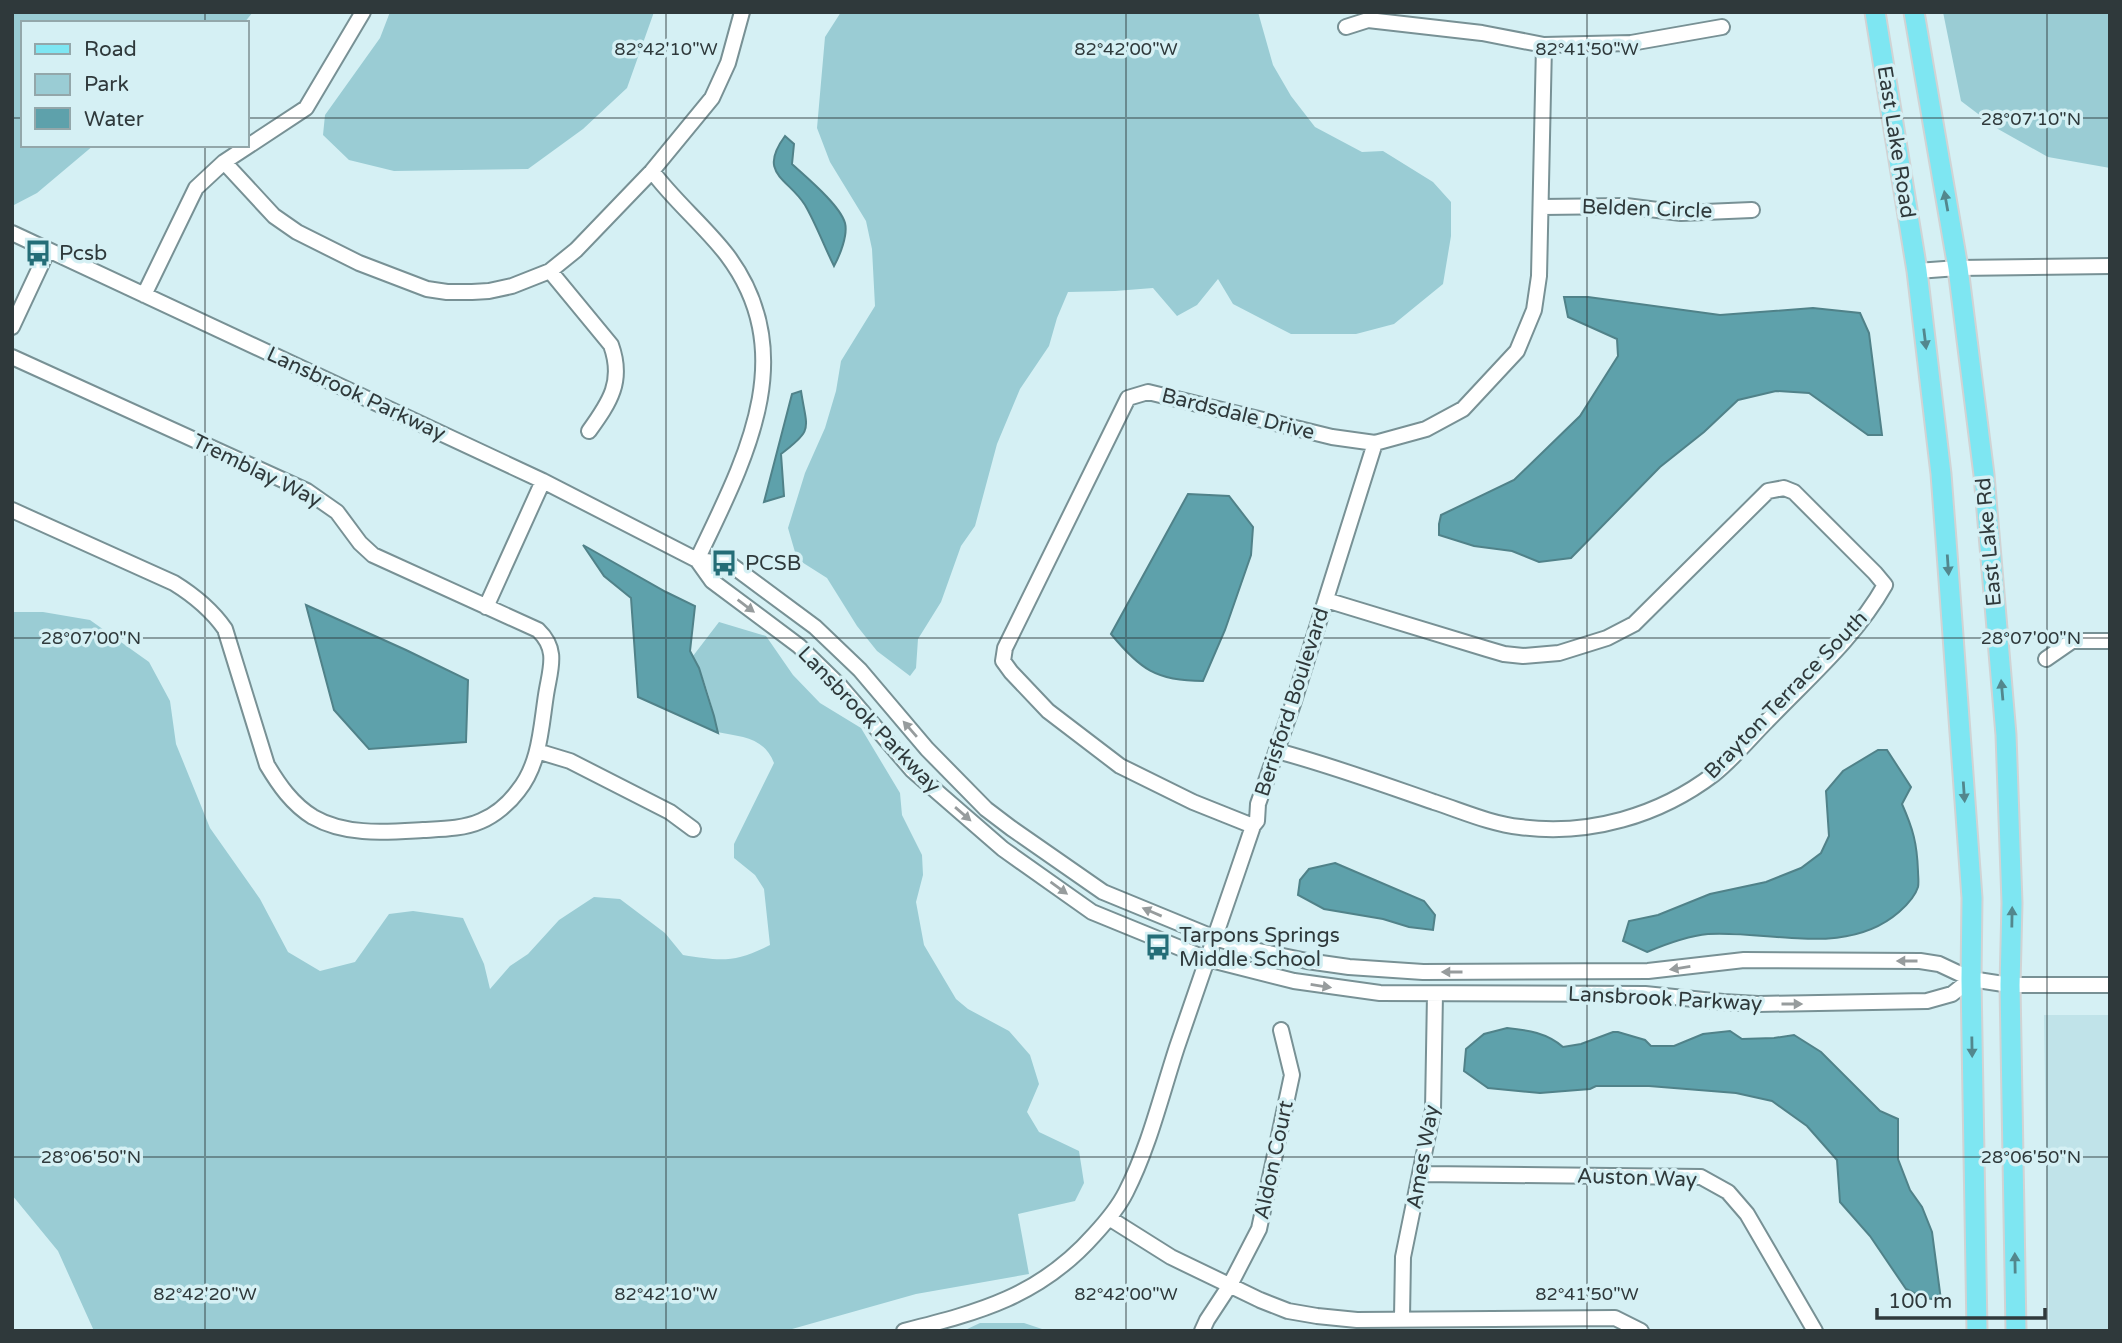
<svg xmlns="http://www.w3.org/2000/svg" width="2122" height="1343" font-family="'Varela Round',sans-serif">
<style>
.built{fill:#c0e3e9}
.green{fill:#9accd4}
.water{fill:#5ea1ab;stroke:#508289;stroke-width:2}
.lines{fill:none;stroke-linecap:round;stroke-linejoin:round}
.minor-casing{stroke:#789195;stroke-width:18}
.major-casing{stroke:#d1d3d4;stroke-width:23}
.minor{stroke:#fff;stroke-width:14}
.major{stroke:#7ee6f2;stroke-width:19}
.oneway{fill:#53878d}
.oneway2{fill:#979c9d}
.ticks{fill:none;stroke:#2f393b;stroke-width:2;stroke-opacity:0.45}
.labels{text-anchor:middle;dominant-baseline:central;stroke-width:7;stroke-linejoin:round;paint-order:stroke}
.street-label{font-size:21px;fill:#2f393b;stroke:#d5f0f4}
.poi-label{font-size:21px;fill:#2f393b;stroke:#d5f0f4;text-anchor:start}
.ticks-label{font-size:18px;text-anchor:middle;fill:#2f393b;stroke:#d5f0f4;stroke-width:7;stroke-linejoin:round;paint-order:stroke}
</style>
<rect width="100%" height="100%" fill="#d5f0f4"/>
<path class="built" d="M 2044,1015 L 2110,1015 L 2110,1331 L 2049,1331 Z"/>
<path class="green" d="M 12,12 L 253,12 L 244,23 L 23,23 L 23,145 L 94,145 L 37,193 L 14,205 Z
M 390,12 L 654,12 L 627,88 L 583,129 L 528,169 L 394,171 L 349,160 L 323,135 L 325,115 L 380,38 Z
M 841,12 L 1258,12 L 1273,65 L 1291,96 L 1315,127 L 1362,152 L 1383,151 L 1433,182 L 1451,202 L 1451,236 L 1443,284 L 1394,324 L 1356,334 L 1291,334 L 1233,304 L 1218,279 L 1197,305 L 1177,316 L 1153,288 L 1115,291 L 1068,292 L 1057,318 L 1049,346 L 1020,389 L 997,444 L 975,526 L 961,546 L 941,602 L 918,639 L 916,668 L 910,676 L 877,651 L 857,626 L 827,578 L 797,559 L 788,528 L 805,473 L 825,428 L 836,391 L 841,361 L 875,306 L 872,249 L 866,221 L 830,162 L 817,128 L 825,37 Z
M 1943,12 L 2110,12 L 2110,168 L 2048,157 L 1998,129 L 1961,101 Z
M 12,612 L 43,612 L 90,620 L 149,662 L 170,701 L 176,744 L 210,828 L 260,899 L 288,952 L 320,971 L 355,962 L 389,914 L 413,911 L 463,918 L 484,964 L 490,989 L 510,966 L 528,954 L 559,920 L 594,897 L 620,899 L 665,933 L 683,955 C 721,961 735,963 770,945 L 764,889 L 755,875 L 734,858 L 734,844 L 774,763 C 764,737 742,737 717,732 C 713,707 705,679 693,656 L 719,622 L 766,636 L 793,675 L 820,703 L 861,728 L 900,793 L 902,815 L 922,855 L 923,875 L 916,902 L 924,945 L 956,999 L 968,1009 L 1009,1031 L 1030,1055 L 1039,1084 L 1027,1112 L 1039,1132 L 1079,1151 L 1084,1183 L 1075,1201 L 1018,1214 L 1029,1274 L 916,1294 L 785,1331 L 94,1331 L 58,1251 L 12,1195 Z
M 980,1323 L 1024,1323 L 1048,1331 L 963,1331 Z"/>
<path class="water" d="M 785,136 L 794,144 L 792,164 C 806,177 840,205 845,223 C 848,235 840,255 834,266 C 824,246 816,224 805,205 C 788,178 757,174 785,136 Z
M 1564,297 L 1588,297 L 1720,315 L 1813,308 L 1860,313 L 1869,333 L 1882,435 L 1868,435 L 1809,393 L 1776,391 L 1738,400 L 1704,432 L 1660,467 L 1571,558 L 1539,562 L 1512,551 L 1474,546 L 1439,535 L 1439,524 L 1441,515 L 1514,480 L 1580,416 L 1618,356 L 1617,339 L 1568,317 Z
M 801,391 C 807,430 814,429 781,454 L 784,496 L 764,502 L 792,394 Z
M 1188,494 L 1229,496 L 1253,527 L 1251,555 L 1225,630 L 1203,681 C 1156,681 1140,669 1111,634 Z
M 583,545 L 666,592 L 695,606 L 690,651 L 699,668 L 714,716 L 718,733 L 638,697 L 631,598 L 604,576 Z
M 306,605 L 406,650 L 468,680 L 466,742 L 369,749 L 334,710 Z
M 1878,750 L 1887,750 L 1911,787 L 1902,804 C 1913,829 1917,843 1918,871 C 1918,876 1919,882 1918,887 C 1915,897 1907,905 1899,912 C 1846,958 1771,930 1708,934 C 1687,936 1666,944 1647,952 L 1623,941 L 1629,921 L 1658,915 L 1710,894 L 1766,882 L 1801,868 L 1821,853 L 1829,836 L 1826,791 L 1843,771 Z
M 1335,863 L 1424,901 L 1435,915 L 1433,930 L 1409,927 L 1383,919 L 1324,909 L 1298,895 L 1300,880 L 1309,869 Z
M 1507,1028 C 1528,1030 1547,1033 1563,1047 L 1581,1044 L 1613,1032 L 1618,1032 L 1645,1040 L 1651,1046 L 1674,1046 L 1703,1034 L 1730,1031 L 1742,1039 L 1774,1038 L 1794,1035 L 1821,1052 L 1880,1111 L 1898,1119 L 1898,1159 L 1910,1190 L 1922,1207 L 1932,1232 L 1941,1300 L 1924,1298 L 1906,1289 L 1870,1236 L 1840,1202 L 1837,1160 L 1807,1126 L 1772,1101 L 1736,1093 L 1649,1086 L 1596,1086 L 1590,1089 L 1540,1093 L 1488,1088 L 1464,1071 L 1466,1049 L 1484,1034 Z"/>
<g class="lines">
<g class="minor-casing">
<path id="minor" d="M 1346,27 L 1368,20 L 1482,33 L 1544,45 L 1631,43 L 1722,27
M 224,162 L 274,216 L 297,232 L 359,263 L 427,289 L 447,292 L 472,292 L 489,291 L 512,286 L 550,271 L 576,250 L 652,171 L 712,98 L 728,63 L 742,12
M 652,171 C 674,201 704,225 727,255 C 803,356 743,463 697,560
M 1542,207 L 1626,206 L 1681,213 L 1752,210
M 12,233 L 543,481 L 697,560 L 730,564 L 815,627 L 860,670 L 927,749 L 986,809 L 1011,828 L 1103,892 L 1215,938 L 1254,950 L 1307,961 L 1349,967 L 1423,972 L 1648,971 L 1744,960 L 1920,961 L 1939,964 L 1971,979 L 2010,985 L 2110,985
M 550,271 L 611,345 C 624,381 610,402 589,431
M 1917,271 L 1958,268 L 2110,266
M 144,295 L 196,188 L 224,162 L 306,108 L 363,12
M 12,327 L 48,250
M 12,357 L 307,491 L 337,512 L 360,543 L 373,555 L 538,630 C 559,650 550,669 546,695 C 541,727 540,764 518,791 C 509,803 495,815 481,821 C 463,829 442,829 423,830 C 387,832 346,836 313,817 C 292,804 279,785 267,765 L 225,629 C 211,609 195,596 174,583 L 12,510
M 697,560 L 712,581 L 799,646 L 841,687 L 912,770 L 1003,849 L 1092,912 L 1207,959 L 1294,981 L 1380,993 L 1645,994 L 1723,1002 L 1758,1004 L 1927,1001 L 1952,994 L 1971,979
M 486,607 L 543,481
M 2046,659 L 2072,641 L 2110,641
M 537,751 L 570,761 L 670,812 L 693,829
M 1277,751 C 1330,765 1382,784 1434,802 C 1462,811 1491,824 1520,827 C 1589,836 1659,816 1714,774 C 1733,759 1750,738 1767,721 C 1808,678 1855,638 1885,585 L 1875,573 L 1794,492 L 1784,488 L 1768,491 L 1634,624 L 1607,638 L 1559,653 L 1523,656 L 1504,654 L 1487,649 L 1326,600
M 1253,826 L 1193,802 L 1120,766 L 1048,711 L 1011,672 L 1003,661 L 1005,648 L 1128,398 L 1148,392 L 1332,437 L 1375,443 L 1426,429 L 1463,409 L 1517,351 L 1534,310 L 1539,276 L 1544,45
M 1421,1174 L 1701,1177 L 1728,1192 L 1747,1214 L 1815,1331
M 1109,1218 L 1171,1257 L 1260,1300 L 1288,1311 L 1317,1316 L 1357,1320 L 1615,1318 L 1641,1331
M 1402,1318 L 1403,1257 L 1433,1110 L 1435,994
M 904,1331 C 980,1312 1040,1296 1094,1235 C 1106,1222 1118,1208 1126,1192 C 1149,1147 1161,1096 1177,1047 C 1202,974 1228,900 1253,826 L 1257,821 L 1258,804 L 1293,704 L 1375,443
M 1202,1331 L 1207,1320 L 1230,1285 L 1259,1229 L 1292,1075 L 1281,1030"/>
</g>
<g class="major-casing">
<path id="major" d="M 1875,12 L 1917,271 L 1941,474 L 1947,553 L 1972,898 L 1971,979 L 1977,1331
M 1914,12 L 1958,268 L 1984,475 L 2006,735 L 2012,903 L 2010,985 L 2016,1331"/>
</g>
<use href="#minor" class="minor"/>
<use href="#major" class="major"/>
</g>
<defs><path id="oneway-solid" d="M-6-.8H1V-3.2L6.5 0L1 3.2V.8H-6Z" transform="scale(1.75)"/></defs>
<g class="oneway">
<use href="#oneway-solid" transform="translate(1946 201) rotate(-100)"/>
<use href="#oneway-solid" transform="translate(1925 339) rotate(83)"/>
<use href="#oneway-solid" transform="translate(1948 565) rotate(86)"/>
<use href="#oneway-solid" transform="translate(2002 690) rotate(-95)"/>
<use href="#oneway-solid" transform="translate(1964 792) rotate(86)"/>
<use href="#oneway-solid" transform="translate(2012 917) rotate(-89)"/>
<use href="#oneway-solid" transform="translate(1972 1047) rotate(89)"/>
<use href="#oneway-solid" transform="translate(2015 1263) rotate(-91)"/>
</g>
<g class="oneway2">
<use href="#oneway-solid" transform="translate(746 606) rotate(37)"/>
<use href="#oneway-solid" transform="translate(910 729) rotate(-131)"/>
<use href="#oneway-solid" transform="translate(963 814) rotate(41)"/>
<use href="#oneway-solid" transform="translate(1059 888) rotate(36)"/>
<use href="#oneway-solid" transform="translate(1152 912) rotate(-157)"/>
<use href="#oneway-solid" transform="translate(1907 961) rotate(-180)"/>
<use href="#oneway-solid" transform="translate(1680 968) rotate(171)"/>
<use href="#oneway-solid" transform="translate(1452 972) rotate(180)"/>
<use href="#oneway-solid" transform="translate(1321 986) rotate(9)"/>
<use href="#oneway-solid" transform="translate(1792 1004)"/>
</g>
<path class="ticks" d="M 205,12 L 205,23M 666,12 L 666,1331M 1126,12 L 1126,1331M 1587,12 L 1587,1331M 2047,12 L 2047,1331M 12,118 L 23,118M 247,118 L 2110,118M 205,145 L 205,1331M 12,638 L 2110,638M 12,1157 L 2110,1157"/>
<defs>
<g id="bus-bare" transform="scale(2.1)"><path d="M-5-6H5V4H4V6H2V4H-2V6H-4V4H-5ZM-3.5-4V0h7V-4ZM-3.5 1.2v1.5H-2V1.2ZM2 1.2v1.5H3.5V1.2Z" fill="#246d77" stroke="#d5f0f4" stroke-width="2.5" paint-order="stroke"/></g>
</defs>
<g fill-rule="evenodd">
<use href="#bus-bare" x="38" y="253"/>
<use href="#bus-bare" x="724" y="563"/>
<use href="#bus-bare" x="1158" y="947"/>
</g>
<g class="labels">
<g class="street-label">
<text transform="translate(1896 142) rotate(81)">East Lake Road</text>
<text transform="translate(1647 209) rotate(2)">Belden Circle</text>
<text transform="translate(356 394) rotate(25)">Lansbrook Parkway</text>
<text transform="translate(1238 414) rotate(14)">Bardsdale Drive</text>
<text transform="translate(257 471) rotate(26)">Tremblay Way</text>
<text transform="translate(1989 542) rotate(-95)">East Lake Rd</text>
<text transform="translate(1786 695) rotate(-46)">Brayton Terrace South</text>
<text transform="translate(1292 702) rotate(-72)">Berisford Boulevard</text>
<text transform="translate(869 720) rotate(46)">Lansbrook Parkway</text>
<text transform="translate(1665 999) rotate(3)">Lansbrook Parkway</text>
<text transform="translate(1423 1157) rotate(-80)">Ames Way</text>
<text transform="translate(1274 1160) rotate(-78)">Aldon Court</text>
<text transform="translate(1637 1178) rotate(2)">Auston Way</text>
</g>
<g class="poi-label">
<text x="59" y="253">Pcsb</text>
<text x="745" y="563">PCSB</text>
<text x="1179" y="935">Tarpons Springs<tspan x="1179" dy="24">Middle School</tspan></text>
</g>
</g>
<g class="ticks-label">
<text x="666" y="55">82°42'10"W</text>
<text x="1126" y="55">82°42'00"W</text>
<text x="1587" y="55">82°41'50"W</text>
<text x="2031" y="125">28°07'10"N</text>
<text x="91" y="644">28°07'00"N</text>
<text x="2031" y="644">28°07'00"N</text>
<text x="91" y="1163">28°06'50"N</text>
<text x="2031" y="1163">28°06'50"N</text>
<text x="205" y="1300">82°42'20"W</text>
<text x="666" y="1300">82°42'10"W</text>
<text x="1126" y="1300">82°42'00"W</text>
<text x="1587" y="1300">82°41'50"W</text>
</g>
<rect width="2122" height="1343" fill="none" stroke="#2f393b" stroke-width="28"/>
<rect x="21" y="21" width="228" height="126" fill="#d5f0f4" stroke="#93a7aa" stroke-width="2"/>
<rect x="35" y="44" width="35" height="10" fill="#7ee6f2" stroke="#93a7aa" stroke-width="2"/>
<text x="84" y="56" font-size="21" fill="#2f393b">Road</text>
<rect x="35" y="74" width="35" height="21" fill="#9accd4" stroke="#93a7aa" stroke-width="2"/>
<text x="84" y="91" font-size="21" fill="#2f393b">Park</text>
<rect x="35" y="108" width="35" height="21" fill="#5ea1ab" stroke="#93a7aa" stroke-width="2"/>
<text x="84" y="126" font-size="21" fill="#2f393b">Water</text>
<path d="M1877 1308v10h168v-10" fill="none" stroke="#2f393b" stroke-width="3.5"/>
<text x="1888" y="1308" font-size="21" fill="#2f393b" stroke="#d5f0f4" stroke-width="5" paint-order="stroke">100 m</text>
</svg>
